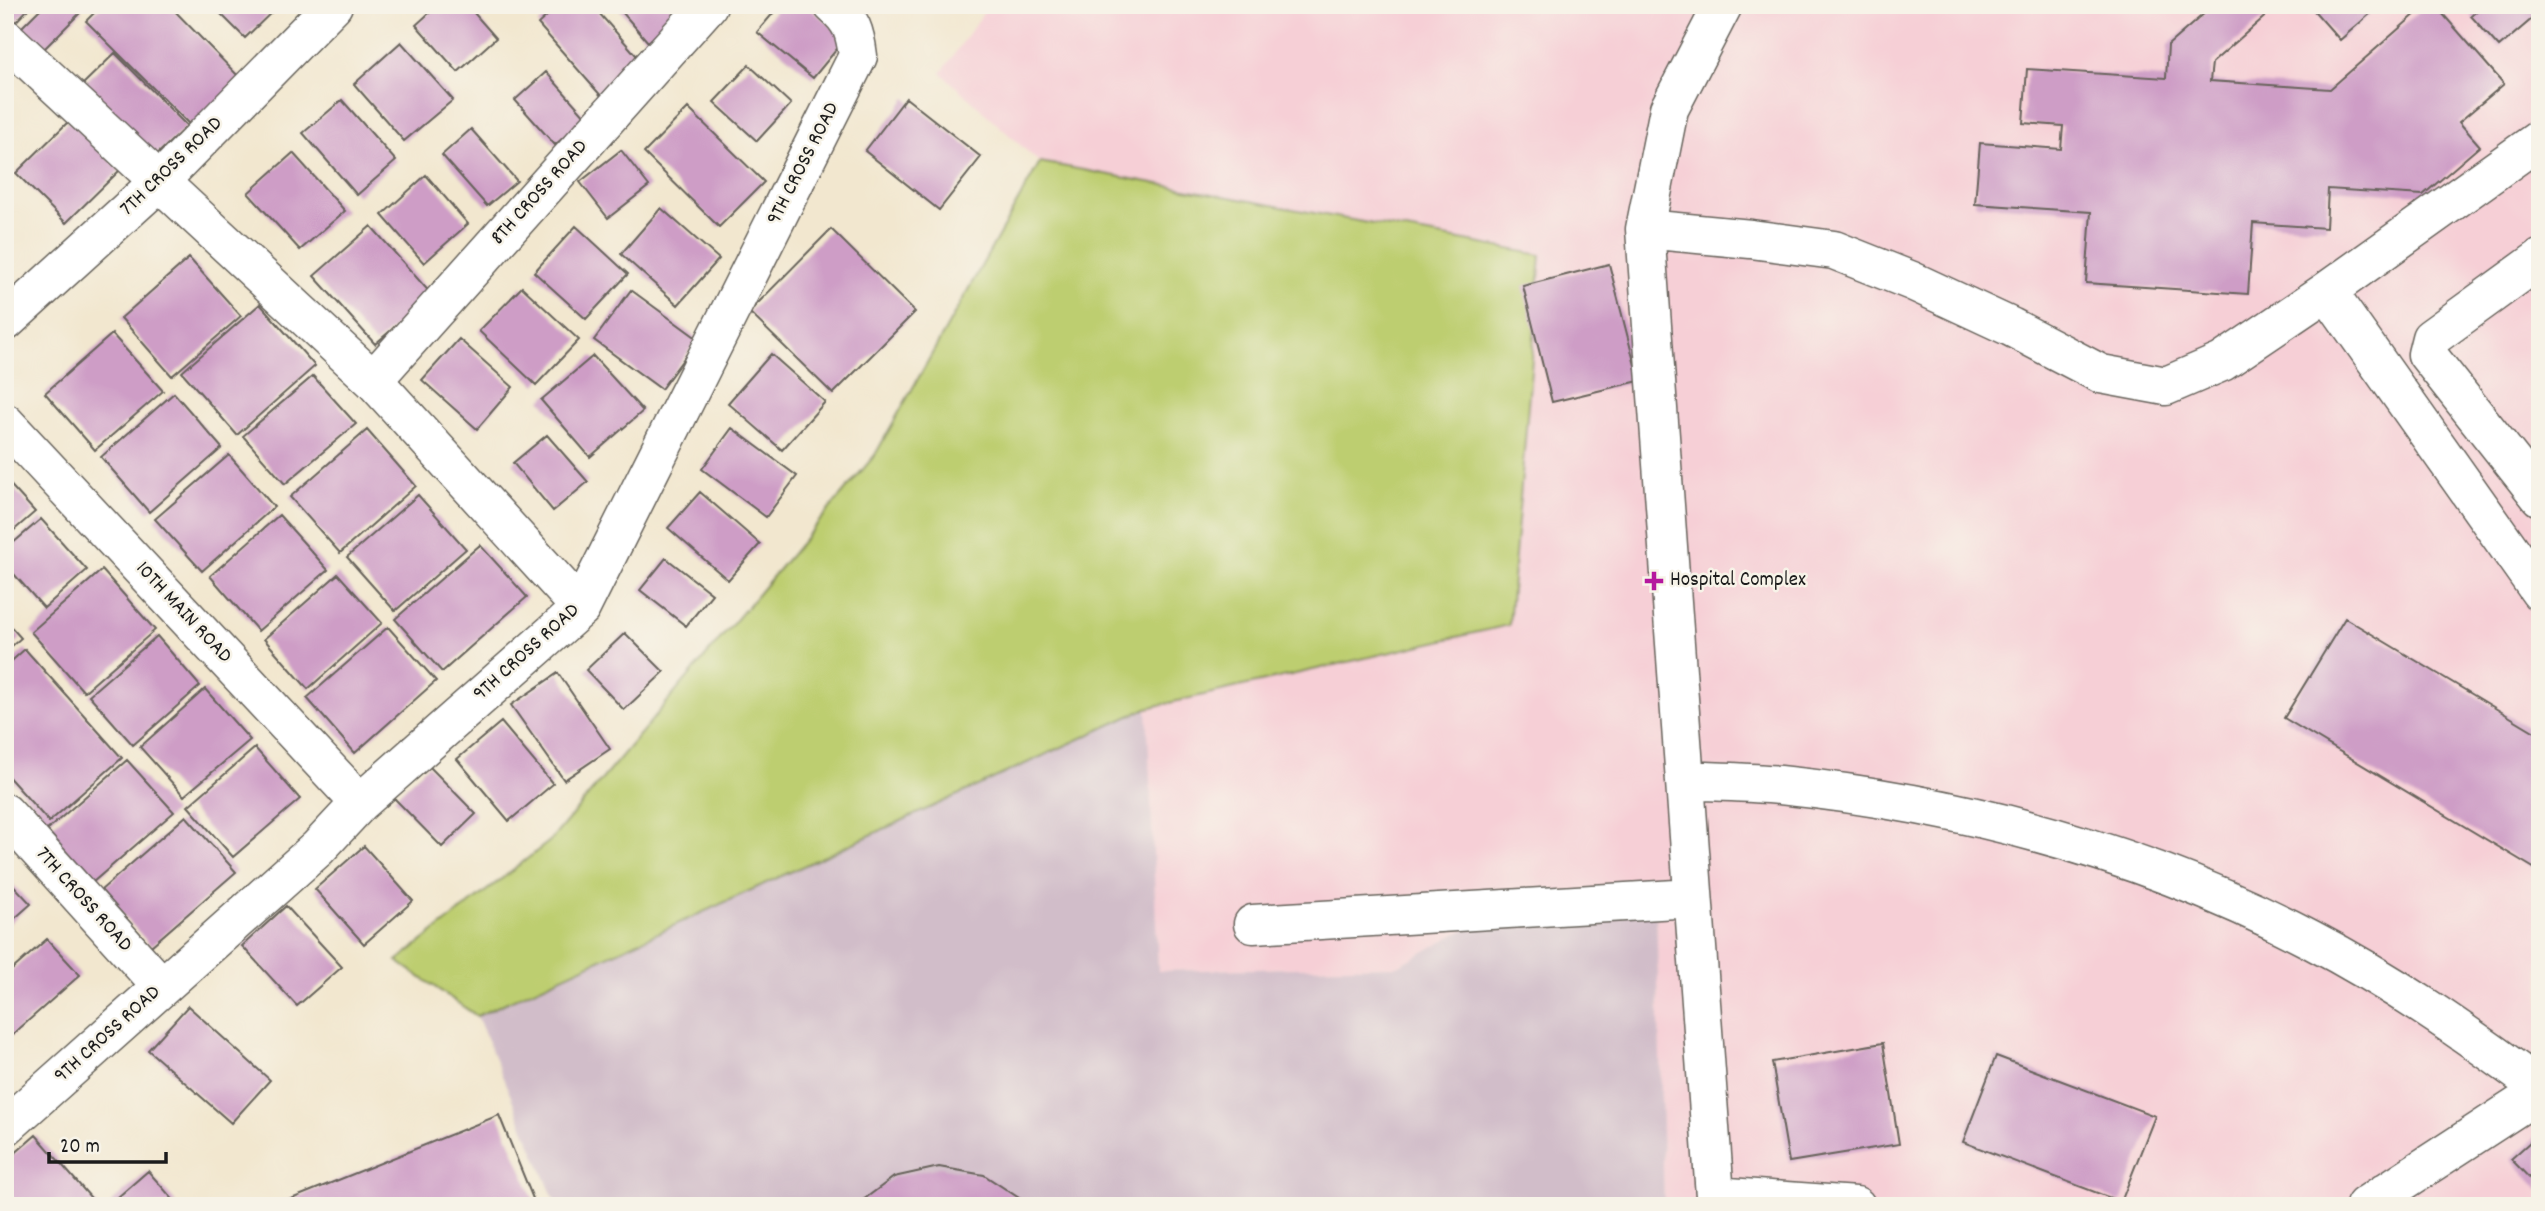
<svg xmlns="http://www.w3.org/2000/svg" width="2545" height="1211" font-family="Dekko,sans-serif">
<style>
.built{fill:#f6cfd6}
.industrial{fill:#d1bdc9}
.green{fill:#bdce70;stroke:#6c7546;stroke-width:2}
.building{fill:#ce9dc6}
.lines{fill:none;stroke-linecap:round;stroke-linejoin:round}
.minor-casing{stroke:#67635b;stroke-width:41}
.minor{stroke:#fff;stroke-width:38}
.poi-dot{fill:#b5179e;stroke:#f7f3e8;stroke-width:2.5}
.labels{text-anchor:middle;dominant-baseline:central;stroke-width:5;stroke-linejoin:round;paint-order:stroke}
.street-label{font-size:21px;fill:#1c1c1c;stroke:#f7f3e8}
.poi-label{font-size:21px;fill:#1c1c1c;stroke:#f7f3e8;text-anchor:start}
</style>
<rect width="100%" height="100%" fill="#f7f3e8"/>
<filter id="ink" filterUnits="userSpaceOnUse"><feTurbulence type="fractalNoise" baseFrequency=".0143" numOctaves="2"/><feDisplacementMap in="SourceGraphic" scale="14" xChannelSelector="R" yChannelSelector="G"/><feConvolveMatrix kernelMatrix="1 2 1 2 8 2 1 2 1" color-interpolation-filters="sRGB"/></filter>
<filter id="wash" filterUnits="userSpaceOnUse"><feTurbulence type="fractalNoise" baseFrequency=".00686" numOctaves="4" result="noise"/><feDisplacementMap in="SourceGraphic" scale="28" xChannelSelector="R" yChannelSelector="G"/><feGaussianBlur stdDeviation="1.57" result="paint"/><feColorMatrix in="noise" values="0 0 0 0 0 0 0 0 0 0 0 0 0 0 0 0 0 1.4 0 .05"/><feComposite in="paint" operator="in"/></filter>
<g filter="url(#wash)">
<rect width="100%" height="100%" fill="#f2e7cf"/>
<path class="built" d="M 989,5 L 2540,5 L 2540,1206 L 1664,1206 L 1656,905 L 1499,911 L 1398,966 L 1158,971 L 1146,708 L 477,1016 L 397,961 L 551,840 L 875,455 L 1040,163 L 941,73 Z"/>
<path class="industrial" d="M 1147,708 L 1158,971 L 1398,966 L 1498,911 L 1656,904 L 1664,1206 L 557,1206 L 477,1016 Z"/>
<path class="green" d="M 1040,162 L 1541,255 L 1509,625 L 1147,708 L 477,1016 L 397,961 L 551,840 L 875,455 Z"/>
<g id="blocks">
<path class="building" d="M 5,5 L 32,5 L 7,31 Z
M 44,5 L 77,5 L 82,11 L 39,54 L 17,32 Z
M 102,5 L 169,5 L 243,81 L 194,129 L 86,21 Z
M 212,5 L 279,5 L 245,38 Z
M 438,5 L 467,5 L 496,38 L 458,72 L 416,25 Z
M 559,5 L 592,5 L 643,63 L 603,98 L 538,24 Z
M 616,5 L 669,5 L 678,16 L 648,42 Z
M 780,5 L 806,5 L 846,38 L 813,78 L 757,32 Z
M 2214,5 L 2278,5 L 2212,63 L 2210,81 L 2330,89 L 2426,5 L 2435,5 L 2504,84 L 2459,122 L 2480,146 L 2423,195 L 2328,189 L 2326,228 L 2253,223 L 2248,294 L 2086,283 L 2091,212 L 1975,204 L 1980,143 L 2061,149 L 2063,126 L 2023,123 L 2027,69 L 2166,78 L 2168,45 Z
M 2309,5 L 2362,5 L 2370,14 L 2340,40 Z
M 2483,5 L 2540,5 L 2540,12 L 2499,47 L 2471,16 Z
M 401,42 L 453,100 L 404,141 L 354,84 Z
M 115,53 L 187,126 L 150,161 L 79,88 Z
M 749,65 L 791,104 L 757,141 L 714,102 Z
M 546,72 L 586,117 L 555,145 L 515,100 Z
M 906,98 L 981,157 L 939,210 L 865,151 Z
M 342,100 L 396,161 L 357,195 L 303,133 Z
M 688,108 L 764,182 L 719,227 L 644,153 Z
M 70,120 L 120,170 L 66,223 L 16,173 Z
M 471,129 L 517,181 L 487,206 L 442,155 Z
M 621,150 L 649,186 L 608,218 L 580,182 Z
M 293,153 L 345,211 L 300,250 L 248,193 Z
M 426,175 L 468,224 L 424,263 L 382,215 Z
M 661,208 L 719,259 L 678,305 L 621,254 Z
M 371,226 L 432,295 L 375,344 L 314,276 Z
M 576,226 L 628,274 L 586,319 L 534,272 Z
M 831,229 L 915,312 L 833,394 L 749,312 Z
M 189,258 L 241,316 L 172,376 L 121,318 Z
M 1609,264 L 1639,381 L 1552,402 L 1523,286 Z
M 522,287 L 579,340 L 536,385 L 479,331 Z
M 631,290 L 698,339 L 661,389 L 594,340 Z
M 260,304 L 315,366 L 237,435 L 182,372 Z
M 112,334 L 163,391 L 95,450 L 45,393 Z
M 459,339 L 513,387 L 477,429 L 422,380 Z
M 771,354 L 825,402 L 782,450 L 728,403 Z
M 593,356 L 643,411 L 590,457 L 541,400 Z
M 313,376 L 356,424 L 285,484 L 243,436 Z
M 174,393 L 222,448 L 149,512 L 101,457 Z
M 732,428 L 797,476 L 766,517 L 702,469 Z
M 367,430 L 416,486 L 340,553 L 290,497 Z
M 547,435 L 588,482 L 553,511 L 513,463 Z
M 229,455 L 274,507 L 202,571 L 155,519 Z
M 5,479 L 35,512 L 5,538 Z
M 700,492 L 760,544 L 728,580 L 668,528 Z
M 418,495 L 466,549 L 395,611 L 347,557 Z
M 279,515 L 328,570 L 258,631 L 210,576 Z
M 41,519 L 87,570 L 44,608 L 5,564 L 5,550 Z
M 480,545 L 527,597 L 442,672 L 395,619 Z
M 666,558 L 712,594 L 686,626 L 640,590 Z
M 102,570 L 155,630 L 84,692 L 31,632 Z
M 338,574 L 382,623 L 308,689 L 264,639 Z
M 2345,618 L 2540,735 L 2540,866 L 2537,870 L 2284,718 Z
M 5,620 L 21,638 L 5,652 Z
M 388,627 L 436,681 L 355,753 L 307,698 Z
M 625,633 L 664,672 L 624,710 L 586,670 Z
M 157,636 L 200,686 L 133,745 L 89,695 Z
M 25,649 L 122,758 L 49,822 L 5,773 L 5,667 Z
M 558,673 L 610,749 L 564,780 L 511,705 Z
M 205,689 L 250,740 L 184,796 L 140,747 Z
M 501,722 L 553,784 L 509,821 L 457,759 Z
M 255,748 L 300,799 L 233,857 L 188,806 Z
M 127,760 L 174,812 L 93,882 L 47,830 Z
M 428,765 L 476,814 L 442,847 L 394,798 Z
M 186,816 L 236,872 L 151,946 L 101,890 Z
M 364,846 L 413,901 L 364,944 L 315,889 Z
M 5,876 L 31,904 L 5,927 Z
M 286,906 L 342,967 L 297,1006 L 242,946 Z
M 47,939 L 80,975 L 11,1036 L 5,1029 L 5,976 Z
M 188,1006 L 270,1080 L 231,1123 L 148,1050 Z
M 1883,1043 L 1899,1144 L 1789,1162 L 1772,1062 Z
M 1996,1056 L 2155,1116 L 2121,1202 L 1963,1142 Z
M 499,1115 L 536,1206 L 274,1206 Z
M 2540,1133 L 2540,1189 L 2511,1159 Z
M 36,1135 L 98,1206 L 20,1206 L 5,1189 L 5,1162 Z
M 939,1167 L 984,1175 L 1022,1200 L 1026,1206 L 855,1206 L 894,1177 Z
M 148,1171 L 177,1204 L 111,1206 L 110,1204 Z"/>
</g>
</g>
<g filter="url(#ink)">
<use href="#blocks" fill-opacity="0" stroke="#67635b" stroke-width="2"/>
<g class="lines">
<g class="minor-casing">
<path id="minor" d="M 5,38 L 373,380 L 581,608
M 1645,229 L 1751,239 L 1834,250 L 1912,281 L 2011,327 L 2101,374 L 2166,386 L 2222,362 L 2327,291 L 2540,139
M 2540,259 L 2431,338 L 2427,354 L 2540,497
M 2327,291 L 2540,592
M 5,322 L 159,182 L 333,5
M 373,380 L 708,5
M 5,423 L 360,803
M 1685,780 C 1716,782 1748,782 1780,785 C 1964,804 2145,853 2310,939 C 2391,981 2466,1033 2540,1088
M 5,813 L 162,987
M 1253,924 L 1693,898
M 5,1127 L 318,848 L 360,803 L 581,608 L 858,56 C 855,32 852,21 833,5
M 1715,1196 L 1856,1206
M 1718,1206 L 1715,1196 L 1645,229 L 1669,109 L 1723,5
M 2365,1206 L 2540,1092"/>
</g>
<use href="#minor" class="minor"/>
</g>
</g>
<path class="poi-dot" d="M1650.5 570.5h7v7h7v7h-7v7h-7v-7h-7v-7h7z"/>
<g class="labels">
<g class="street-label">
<text transform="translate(804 164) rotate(-63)">9TH CROSS ROAD</text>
<text transform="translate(172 167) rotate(-44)">7TH CROSS ROAD</text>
<text transform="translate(540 193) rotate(-48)">8TH CROSS ROAD</text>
<text transform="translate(183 613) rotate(47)">10TH MAIN ROAD</text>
<text transform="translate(527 653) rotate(-42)">9TH CROSS ROAD</text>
<text transform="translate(83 900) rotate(48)">7TH CROSS ROAD</text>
<text transform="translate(108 1035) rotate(-42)">9TH CROSS ROAD</text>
</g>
<g class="poi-label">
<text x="1670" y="581">Hospital Complex</text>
</g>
</g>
<rect width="2545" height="1211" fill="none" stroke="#f7f3e8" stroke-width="28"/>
<path d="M49 1152v10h117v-10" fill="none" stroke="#1c1c1c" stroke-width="3.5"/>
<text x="60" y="1152" font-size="21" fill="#1c1c1c" stroke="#f7f3e8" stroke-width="5" paint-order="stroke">20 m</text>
</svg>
